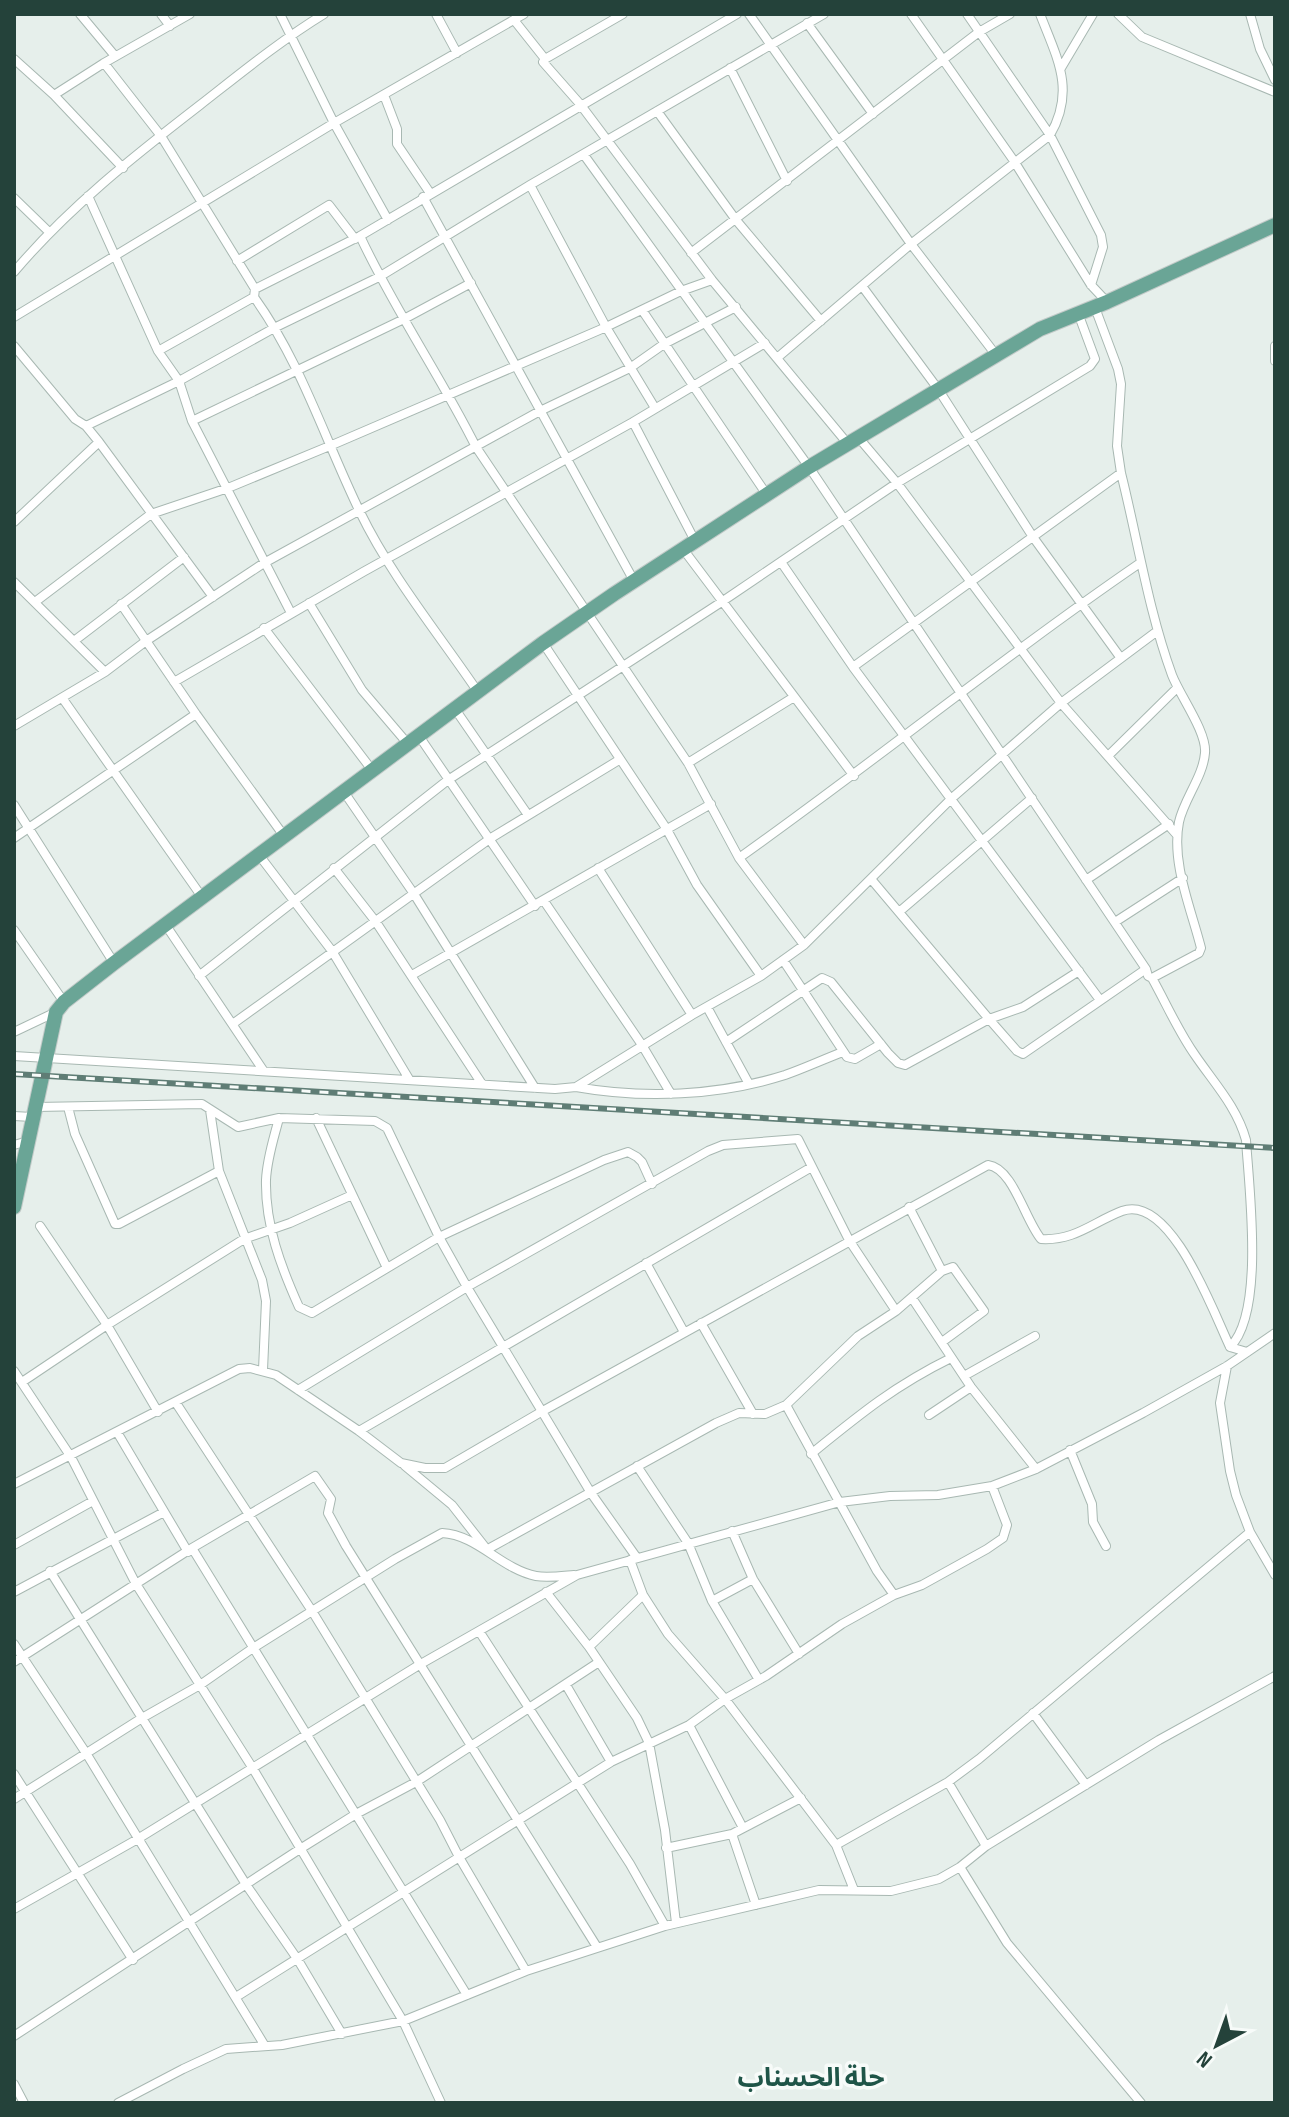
<svg xmlns="http://www.w3.org/2000/svg" width="1289" height="2117" font-family="'Sofia Sans Condensed','Noto Sans Arabic',sans-serif">
<style>
.lines{fill:none;stroke-linecap:round;stroke-linejoin:round}
.street-casing{stroke:#a8b8b2;stroke-width:10}
.primary-casing{stroke:#c2cac8;stroke-width:16}
.street{stroke:#fff;stroke-width:8}
.primary{stroke:#6aa596;stroke-width:14}
.rail-casing{stroke:#5f7d75;stroke-width:6}
.rail{stroke:#f7fbf9;stroke-width:3;stroke-dasharray:9;stroke-linecap:butt}
.labels{text-anchor:middle;dominant-baseline:central;stroke-width:7;stroke-linejoin:round;paint-order:stroke}
.neighbourhood-label{font-size:26px;font-weight:bold;fill:#1f5548;stroke:#f7fbf9}
</style>
<rect width="100%" height="100%" fill="#e6efeb"/>
<g class="lines">
<g class="street-casing">
<path id="street" d="M 80,14 L 115,56
M 161,14 L 170,26
M 280,14 L 334,123 L 388,220
M 436,14 L 457,53
M 749,14 L 911,244 L 996,355
M 911,14 L 1014,161 L 1091,285 L 1107,302
M 967,14 L 1050,135 L 1101,235 L 1103,247 L 1091,285
M 1118,14 L 1142,37 L 1275,92
M 1250,14 L 1260,49 L 1275,80
M 514,20 L 545,59 L 543,62 L 580,104 L 712,280 L 848,444
M 807,23 L 873,114
M 14,59 L 54,95 L 123,168
M 545,59 L 623,14
M 104,63 L 161,136 L 255,289 L 254,297 C 301,362 325,440 360,512 C 391,576 438,633 478,692
M 730,68 L 787,181
M 1061,68 L 1093,14
M 54,95 L 104,63 L 190,14
M 384,95 L 397,129 L 397,144 L 430,193
M 657,111 L 736,220 L 821,321
M 584,155 L 809,467 L 1146,969 L 1148,976 L 1152,978 L 1199,953 L 1201,948 C 1191,908 1171,863 1179,822 C 1184,799 1203,777 1205,753 C 1207,732 1180,696 1172,675 C 1148,609 1138,541 1121,473 L 1117,446 L 1121,384 L 1118,369 L 1094,305
M 530,185 L 606,327 L 655,408
M 88,196 L 158,351 L 179,381 L 192,421 L 291,613
M 423,197 L 634,581
M 14,198 L 48,231
M 360,236 C 394,309 440,375 476,447 L 688,763 L 739,858 L 804,945
M 691,253 L 979,32 L 1010,14
M 237,261 L 329,205 L 355,239
M 14,272 C 68,208 134,156 200,105 C 241,73 280,41 324,14
M 862,286 L 938,389 L 1033,537 L 1120,657
M 255,289 L 360,236 L 737,14
M 642,310 L 767,495
M 14,317 L 334,123 L 524,14
M 14,346 L 75,419 L 86,426 L 99,442 L 213,597
M 1275,346 L 1275,361
M 158,351 L 254,297
M 777,358 L 911,244 L 1050,135 C 1076,90 1057,58 1040,14
M 192,421 L 404,319 L 471,283
M 633,422 L 695,541
M 86,426 L 179,381 L 276,327 L 379,277 L 530,185 L 824,14
M 858,437 L 897,483 L 1061,703 L 1177,835
M 14,522 L 99,442
M 683,549 L 854,776
M 781,562 L 853,667 L 1100,1000
M 14,582 L 105,672
M 35,602 L 151,514 L 228,488 L 332,445 L 604,328 L 681,291 L 712,280
M 309,603 L 362,690 L 408,744
M 121,604 L 196,714 L 284,836
M 264,628 L 372,770
M 74,641 L 184,557
M 543,643 L 666,828 L 697,885 L 761,976
M 853,667 L 1121,473
M 174,682 L 363,572 L 633,422 L 765,343
M 63,699 L 202,897
M 455,709 L 528,815
M 14,726 L 105,672 L 146,641 L 264,563 L 540,411 L 630,368 L 664,344 L 736,307
M 419,736 L 535,906
M 1109,755 L 1177,688
M 688,763 L 794,697
M 344,792 L 414,894 L 535,1088
M 14,805 L 114,963
M 14,838 L 196,714
M 259,855 L 332,951 L 409,1079
M 739,858 C 874,762 1003,657 1140,563
M 334,868 L 376,922 L 482,1084
M 598,868 L 692,1015
M 871,879 L 989,1019 L 1017,1051 L 1023,1054 L 1146,969
M 1086,880 L 1169,824
M 544,901 L 642,1045 L 671,1094
M 899,912 L 1032,798
M 1115,922 L 1183,878
M 165,924 L 263,1070
M 14,930 L 64,1002
M 783,960 L 847,1057 L 855,1059 L 881,1044
M 412,975 L 711,804
M 199,976 L 448,780 L 720,603 L 897,483 L 1090,366 L 1095,359 L 1078,313
M 1152,978 C 1166,1003 1178,1031 1195,1055 C 1214,1083 1237,1107 1246,1140 C 1249,1188 1265,1313 1230,1347
M 707,1007 L 749,1084
M 234,1023 L 491,838 L 619,760
M 14,1032 L 56,1012
M 726,1042 L 822,978 L 831,982 L 888,1053 L 898,1063 L 905,1065 L 989,1019 L 1023,1007 L 1079,971
M 14,1056 L 555,1089 L 576,1087 L 692,1015 L 761,976 L 804,945 L 952,798 L 1061,703 L 1156,632
M 576,1087 C 643,1099 719,1096 785,1075 C 805,1068 824,1059 843,1052
M 36,1107 L 202,1104 L 238,1127 L 279,1118
M 68,1107 L 75,1134 L 115,1224 L 119,1224 L 219,1171
M 210,1110 L 219,1171 L 262,1280 L 266,1301 L 263,1370
M 14,1116 L 32,1117
M 316,1118 L 387,1268
M 14,1145 L 28,1141
M 909,1207 L 942,1271
M 40,1226 L 107,1325 L 158,1412
M 646,1263 L 684,1332
M 912,1298 L 971,1387 L 1036,1469
M 701,1323 L 753,1414
M 1227,1366 L 1220,1403 L 1230,1471 L 1236,1495 L 1250,1532 L 1275,1575
M 14,1371 L 71,1457 L 136,1584 L 252,1767 L 403,2021 L 441,2103
M 964,1376 L 1035,1336
M 22,1382 L 107,1325 L 244,1239 L 290,1223 L 352,1195
M 298,1390 L 467,1287 L 708,1151 L 723,1145 L 798,1139 L 849,1240 L 896,1311
M 176,1403 L 312,1611 L 440,1820 L 459,1857 L 526,1971
M 786,1405 L 877,1571 L 894,1595
M 929,1415 L 971,1387
M 359,1431 L 810,1168
M 117,1432 L 188,1552
M 1070,1450 L 1092,1504 L 1093,1522 L 1106,1546
M 811,1454 C 859,1415 894,1386 951,1358
M 405,1466 L 452,1505 L 485,1547
M 637,1466 L 688,1543 L 712,1601 L 759,1680
M 14,1484 L 239,1369 L 250,1368 L 276,1375 L 359,1431 L 401,1463 L 425,1468 L 445,1468 L 541,1412 L 988,1165 C 1013,1168 1025,1220 1041,1239 C 1075,1241 1093,1222 1122,1211 C 1171,1193 1214,1314 1230,1347 L 1247,1352
M 732,1531 L 753,1579 L 799,1654
M 14,1545 L 93,1501
M 192,1548 L 467,1995
M 488,1549 L 716,1423 L 739,1413 L 765,1414 L 786,1405 L 858,1336 L 896,1311 L 942,1271 L 953,1267 L 984,1311 L 942,1342
M 637,1558 L 591,1493 L 467,1287 L 439,1237 L 387,1128 L 375,1121 L 279,1118 C 274,1138 267,1158 266,1180 C 265,1225 281,1267 299,1307 L 312,1313 L 439,1237 L 604,1160 L 628,1152 L 637,1157 L 642,1162 L 652,1184
M 630,1560 L 643,1595 L 668,1634 L 725,1699 L 836,1845 L 854,1890
M 50,1571 L 247,1886 L 298,1960 L 342,2034
M 14,1592 L 164,1512
M 546,1592 L 589,1647 L 637,1718 L 649,1743 L 665,1830 L 676,1923
M 712,1601 L 753,1579
M 479,1631 L 630,1864 L 665,1926
M 14,1644 L 86,1753 L 265,2046
M 589,1647 L 643,1595
M 14,1662 L 192,1548 L 315,1476 L 331,1499 L 328,1513 L 346,1546 L 597,1947
M 566,1685 L 611,1762
M 1033,1713 L 1086,1785
M 689,1725 L 743,1828
M 14,1774 L 133,1960
M 948,1782 L 986,1846
M 14,1799 L 142,1718 L 200,1685 L 253,1648 L 395,1559 L 442,1533 C 478,1535 501,1569 536,1576 C 547,1578 562,1576 574,1575
M 732,1834 L 756,1905
M 836,1845 L 948,1782 L 979,1759 L 1250,1532
M 666,1848 L 732,1834 L 801,1798
M 960,1867 L 1007,1943 L 1141,2103
M 14,1909 L 136,1840 L 419,1665 L 577,1575 L 840,1502 L 890,1496 L 938,1495 L 992,1486 L 1036,1469 L 1143,1413 L 1227,1366 L 1275,1333
M 236,1997 L 611,1762 L 689,1725 L 725,1699 L 766,1676 L 842,1624 L 894,1595 L 922,1585 L 987,1549 L 1003,1538 L 1007,1525 L 992,1486
M 14,2036 L 300,1849 L 356,1814 L 416,1782 L 599,1662
M 14,2084 L 24,2103
M 118,2103 L 183,2069 L 226,2049 L 282,2045 L 403,2021 L 526,1971 L 665,1926 L 819,1890 L 891,1891 L 939,1879 L 960,1867 L 986,1846 L 1159,1740 L 1275,1676"/>
</g>
<g class="primary-casing">
<path id="primary" d="M 14,1207 L 56,1012 L 64,1002 L 114,963 L 543,643 L 614,594 L 809,467 L 1040,329 L 1107,302 L 1275,225"/>
</g>
<use href="#street" class="street"/>
<use href="#primary" class="primary"/>
<g class="rail-casing">
<path id="rail" d="M 14,1074 L 1275,1148"/>
</g>
<use href="#rail" class="rail"/>
</g>
<g class="labels">
<g class="neighbourhood-label">
<text x="811" y="2078">حلة الحسناب</text>
</g>
</g>
<rect width="1289" height="2117" fill="none" stroke="#24423a" stroke-width="32"/>
<g transform="translate(1217 2045) rotate(221)" stroke="#f7fbf9" stroke-width="6" paint-order="stroke">
<path d="M0-6L14 30L0 20L-14 30Z" fill="#24423a"/>
<text y="-12" font-size="22" font-weight="bold" text-anchor="middle" fill="#24423a">N</text>
</g>
</svg>
